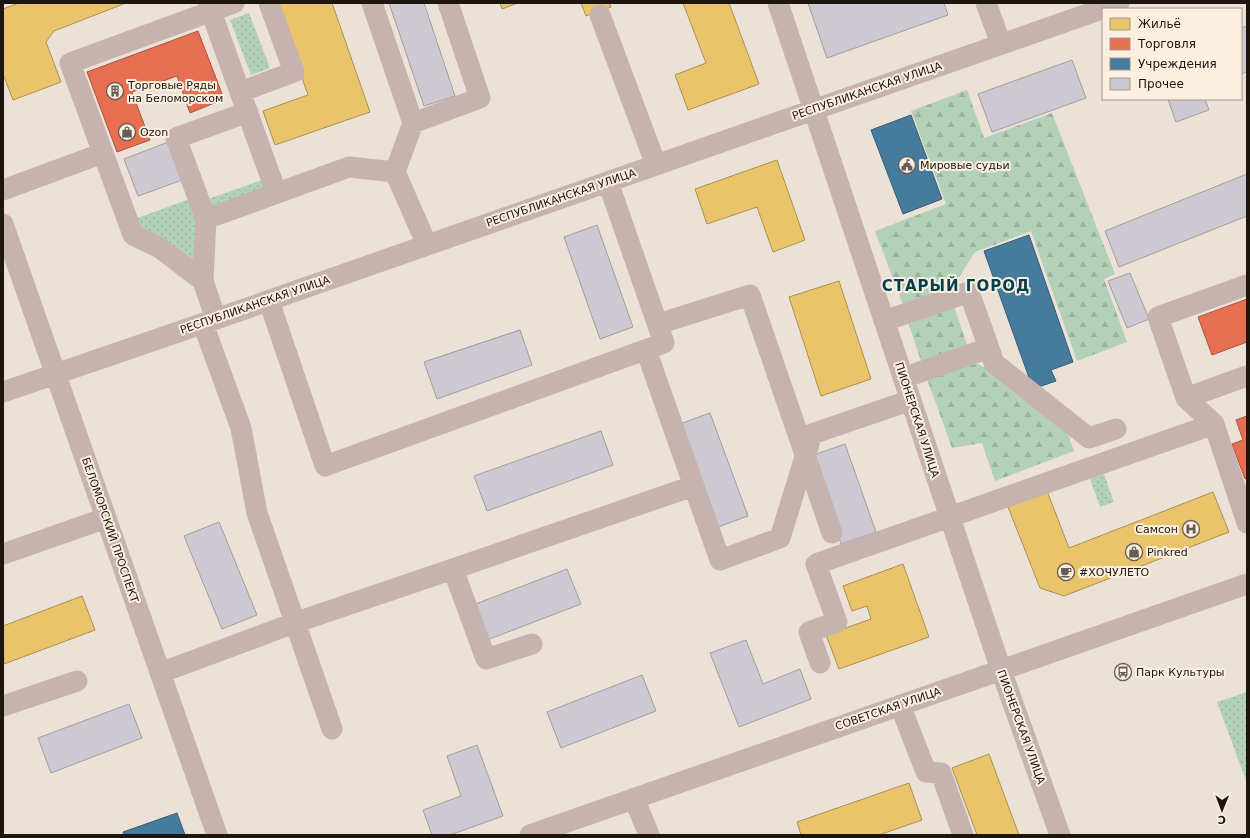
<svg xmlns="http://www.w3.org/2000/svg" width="1250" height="838" font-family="'DejaVu Sans',sans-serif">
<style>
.grass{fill:url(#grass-dots)}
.forest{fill:url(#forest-firs)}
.homes{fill:#e9c46a;stroke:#ac904f}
.shops{fill:#e76f51;stroke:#aa543d}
.public{fill:#457b9d;stroke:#395d72}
.building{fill:#cdc9d2;stroke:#a19d9c}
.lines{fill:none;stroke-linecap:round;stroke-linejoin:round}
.minor{stroke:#c6b3b0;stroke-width:21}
.labels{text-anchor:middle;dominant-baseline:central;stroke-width:4;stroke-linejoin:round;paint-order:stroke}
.poi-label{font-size:11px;fill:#1c160f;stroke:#fdefe0;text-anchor:start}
.street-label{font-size:11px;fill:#1c160f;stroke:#fdefe0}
.district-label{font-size:15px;font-weight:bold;letter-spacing:1px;fill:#003f4b;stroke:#fdefe0}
</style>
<defs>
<pattern id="grass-dots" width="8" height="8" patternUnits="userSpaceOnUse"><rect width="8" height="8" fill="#b3d1b8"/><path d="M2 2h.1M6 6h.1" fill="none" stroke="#99b39d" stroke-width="1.8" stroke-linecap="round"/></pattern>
<pattern id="forest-firs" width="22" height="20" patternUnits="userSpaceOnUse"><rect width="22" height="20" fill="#b3d1b8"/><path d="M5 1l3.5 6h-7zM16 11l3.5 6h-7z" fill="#99b39d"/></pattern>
</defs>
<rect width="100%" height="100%" fill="#ebe1d6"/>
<path class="grass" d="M 249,13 L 270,68 L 251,75 L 230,20 Z
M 265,179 L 269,191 L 209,212 L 205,200 Z
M 195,197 L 200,276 L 132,220 Z
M 1104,474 L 1114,502 L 1100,507 L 1090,479 Z
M 1247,692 L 1247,783 L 1217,702 Z"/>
<path class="forest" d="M 967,90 L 984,138 L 1052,113 L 1115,274 L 1104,279 L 1127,342 L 1077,361 L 1031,231 L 975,252 L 948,294 L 905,310 L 875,231 L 946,204 L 911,111 Z
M 954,306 L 968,348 L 922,364 L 908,322 Z
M 971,360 L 991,371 L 1067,431 L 1074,451 L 995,481 L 982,443 L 952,448 L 926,376 Z"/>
<path class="homes" d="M 19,3 L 126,3 L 54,31 L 46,42 L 61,82 L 13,100 L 3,74 L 3,9 Z
M 276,3 L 332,3 L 370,112 L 275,145 L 263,111 L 308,95 Z
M 500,3 L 518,3 L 502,9 Z
M 581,3 L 609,3 L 611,7 L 586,16 Z
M 683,3 L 729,3 L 759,84 L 688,110 L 675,75 L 706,63 Z
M 777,160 L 805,240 L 773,252 L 757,207 L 707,224 L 695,189 Z
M 839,281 L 871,379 L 821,396 L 789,297 Z
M 1047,491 L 1069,548 L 1213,492 L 1229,532 L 1064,596 L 1040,588 L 1008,507 Z
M 903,564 L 929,637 L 839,669 L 826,635 L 871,619 L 867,606 L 852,611 L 843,586 Z
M 82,596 L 95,630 L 4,664 L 3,626 Z
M 989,754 L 1019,835 L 977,835 L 952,768 Z
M 909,783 L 922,820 L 879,835 L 801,835 L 797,822 Z"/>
<path class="shops" d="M 198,31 L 224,99 L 190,113 L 177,76 L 132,92 L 150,140 L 117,152 L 87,72 Z
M 1247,299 L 1247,342 L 1212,355 L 1198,317 Z
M 1247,416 L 1247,478 L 1245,479 L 1232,444 L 1243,440 L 1236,420 Z"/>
<path class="public" d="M 911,115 L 942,199 L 903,214 L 871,130 Z
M 1029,235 L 1073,362 L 1051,370 L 1056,381 L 1033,389 L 984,251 Z
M 177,813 L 185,835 L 124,835 L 123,832 Z"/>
<path class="building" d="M 389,3 L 424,3 L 455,96 L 424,106 Z
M 808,3 L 944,3 L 948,15 L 827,58 Z
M 1247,26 L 1247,72 L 1241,74 L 1241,28 Z
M 1072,60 L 1086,98 L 992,132 L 978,94 Z
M 1168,99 L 1205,99 L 1209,110 L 1176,122 Z
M 171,141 L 185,179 L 138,196 L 124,159 Z
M 1247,174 L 1247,216 L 1119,267 L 1105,231 Z
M 597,225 L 633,327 L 600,339 L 564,237 Z
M 1130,273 L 1149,319 L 1127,328 L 1108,281 Z
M 520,330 L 532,365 L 437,399 L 424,362 Z
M 710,413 L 748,516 L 715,528 L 677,425 Z
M 601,431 L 613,465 L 487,511 L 474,476 Z
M 845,444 L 876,532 L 841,544 L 811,456 Z
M 219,522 L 257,615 L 222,629 L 184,536 Z
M 567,569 L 581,604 L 487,640 L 473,605 Z
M 746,640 L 763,684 L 800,669 L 811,699 L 739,727 L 710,653 Z
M 642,675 L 656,711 L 561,748 L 547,712 Z
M 129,704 L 142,738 L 51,773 L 38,738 Z
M 477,745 L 503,816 L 450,835 L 432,835 L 423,810 L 461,796 L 447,756 Z"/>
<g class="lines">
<path class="minor" d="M 208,3 L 276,192
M 778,3 L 1001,670 L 1060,835
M 986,3 L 1001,44
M 600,15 L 656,165
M 240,92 L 294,72 L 269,3
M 413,123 L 480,98 L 448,3
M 395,172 L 427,245
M 3,190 L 103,153
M 206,219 L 176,138 L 248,112
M 3,224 L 217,835
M 203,281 L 160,248 L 133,235 L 70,63 L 234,3
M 269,301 L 325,466 L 664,343 L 608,182
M 216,319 L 203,281 L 206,219 L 349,167 L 395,172 L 413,123 L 372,3
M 884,321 L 969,292 L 989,348 L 903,378
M 203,324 L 241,428 L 257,513 L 332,729
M 658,324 L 750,295 L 832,533
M 989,348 L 994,363 L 1089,438 L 1116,429
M 646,350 L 720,560 L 780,538 L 812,434 L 911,400
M 1247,376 L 1186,398 L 1214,424 L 1247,523
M 3,392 L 216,319 L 1119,3
M 1186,398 L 1158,317 L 1247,285
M 3,554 L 106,518
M 453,569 L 693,486
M 820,663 L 809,632 L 837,622 L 816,564 L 1214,424
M 160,673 L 294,623 L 453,569 L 486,659 L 532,644
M 900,705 L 926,772 L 941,773 L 963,835
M 3,706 L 77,681
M 634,798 L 649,835
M 530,835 L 1247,584"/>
</g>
<defs>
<g id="building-ring" transform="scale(0.9)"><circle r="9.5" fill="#fdefe0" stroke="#645d55" stroke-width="1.5"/><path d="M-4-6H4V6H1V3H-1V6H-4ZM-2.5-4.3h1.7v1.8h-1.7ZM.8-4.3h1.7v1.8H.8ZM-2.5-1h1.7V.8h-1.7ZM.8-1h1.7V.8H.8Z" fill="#645d55"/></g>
<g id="shop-ring" transform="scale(0.9)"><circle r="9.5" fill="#fdefe0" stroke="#645d55" stroke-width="1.5"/><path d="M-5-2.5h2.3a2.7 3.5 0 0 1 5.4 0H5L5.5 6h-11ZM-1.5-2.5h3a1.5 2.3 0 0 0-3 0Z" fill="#645d55"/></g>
<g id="civic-ring" transform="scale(0.9)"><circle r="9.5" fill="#fdefe0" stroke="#645d55" stroke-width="1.5"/><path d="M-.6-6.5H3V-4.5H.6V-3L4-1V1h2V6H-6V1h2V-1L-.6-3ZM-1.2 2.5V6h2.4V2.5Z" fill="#645d55"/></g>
<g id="hospital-ring" transform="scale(0.9)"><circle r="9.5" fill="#fdefe0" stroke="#645d55" stroke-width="1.5"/><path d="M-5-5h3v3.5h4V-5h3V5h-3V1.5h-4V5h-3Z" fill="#645d55"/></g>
<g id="cafe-ring" transform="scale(0.9)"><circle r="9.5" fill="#fdefe0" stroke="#645d55" stroke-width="1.5"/><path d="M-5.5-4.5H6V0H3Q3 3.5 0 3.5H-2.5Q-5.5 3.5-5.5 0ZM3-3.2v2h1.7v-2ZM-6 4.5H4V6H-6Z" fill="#645d55"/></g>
<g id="bus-ring" transform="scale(0.9)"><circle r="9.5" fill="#fdefe0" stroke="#645d55" stroke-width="1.5"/><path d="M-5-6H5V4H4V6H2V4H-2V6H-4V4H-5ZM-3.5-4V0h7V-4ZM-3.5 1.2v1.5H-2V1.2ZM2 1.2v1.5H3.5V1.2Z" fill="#645d55"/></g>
</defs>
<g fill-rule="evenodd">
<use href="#building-ring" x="115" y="91"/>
<use href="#shop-ring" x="127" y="132"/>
<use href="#civic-ring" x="907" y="165"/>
<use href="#hospital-ring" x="1191" y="529"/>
<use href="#shop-ring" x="1134" y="552"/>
<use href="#cafe-ring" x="1066" y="572"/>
<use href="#bus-ring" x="1123" y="672"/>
</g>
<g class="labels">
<g class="poi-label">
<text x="128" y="85">Торговые Ряды<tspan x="128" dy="13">на Беломорском</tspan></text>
<text x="140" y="132">Ozon</text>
<text x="920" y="165">Мировые судьи</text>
<text x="1178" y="529" text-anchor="end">Самсон</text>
<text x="1147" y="552">Pinkred</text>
<text x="1079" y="572">#ХОЧУЛЕТО</text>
<text x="1136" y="672">Парк Культуры</text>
</g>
<g class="street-label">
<text transform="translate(867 91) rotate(-19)">РЕСПУБЛИКАНСКАЯ УЛИЦА</text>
<text transform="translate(561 198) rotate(-19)">РЕСПУБЛИКАНСКАЯ УЛИЦА</text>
<text transform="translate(255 305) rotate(-19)">РЕСПУБЛИКАНСКАЯ УЛИЦА</text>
<text transform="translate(917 420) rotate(72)">ПИОНЕРСКАЯ УЛИЦА</text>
<text transform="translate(110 530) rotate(71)">БЕЛОМОРСКИЙ ПРОСПЕКТ</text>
<text transform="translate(888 709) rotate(-19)">СОВЕТСКАЯ УЛИЦА</text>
<text transform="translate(1021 727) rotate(70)">ПИОНЕРСКАЯ УЛИЦА</text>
</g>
<g class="district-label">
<text x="956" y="286">СТАРЫЙ ГОРОД</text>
</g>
</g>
<rect width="1250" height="838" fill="none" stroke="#1c160f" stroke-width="8"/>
<rect x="1102" y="8" width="140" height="92" fill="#fdefe0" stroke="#a3988c"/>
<rect x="1110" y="18" width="20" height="12" fill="#e9c46a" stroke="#a3988c"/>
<text x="1138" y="28" font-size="12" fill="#1c160f">Жильё</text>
<rect x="1110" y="38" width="20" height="12" fill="#e76f51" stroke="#a3988c"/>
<text x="1138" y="48" font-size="12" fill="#1c160f">Торговля</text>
<rect x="1110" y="58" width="20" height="12" fill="#457b9d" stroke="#a3988c"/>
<text x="1138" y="68" font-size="12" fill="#1c160f">Учреждения</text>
<rect x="1110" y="78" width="20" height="12" fill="#cdc9d2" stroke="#a3988c"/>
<text x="1138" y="88" font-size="12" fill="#1c160f">Прочее</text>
<g transform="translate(1222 810) rotate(181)" stroke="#fdefe0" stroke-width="3" paint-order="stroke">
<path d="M0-3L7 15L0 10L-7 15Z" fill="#1c160f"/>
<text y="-6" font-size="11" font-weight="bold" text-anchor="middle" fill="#1c160f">С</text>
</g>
</svg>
